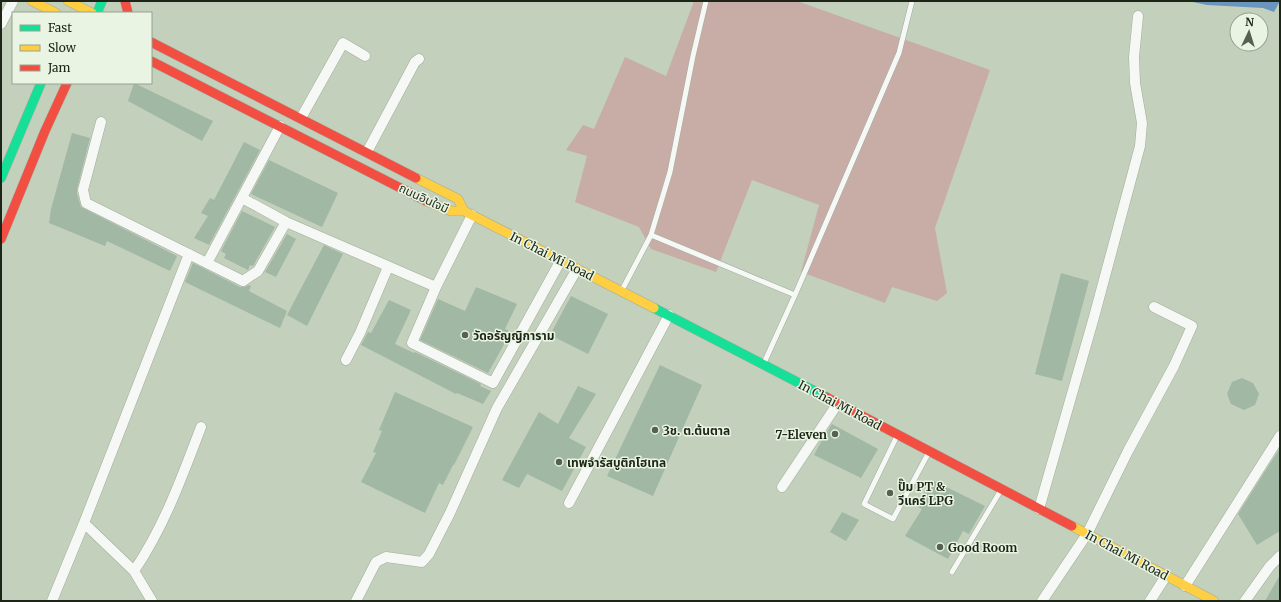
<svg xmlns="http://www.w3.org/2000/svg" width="1281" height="602" font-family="Merriweather,'Noto Sans Thai',serif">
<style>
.green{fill:#c8ada7}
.water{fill:#6995be}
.building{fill:#a1b8a4}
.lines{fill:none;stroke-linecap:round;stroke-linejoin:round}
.lane-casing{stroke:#a2ac9c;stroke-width:6}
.street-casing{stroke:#a2ac9c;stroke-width:11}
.fast-casing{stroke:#a2ac9c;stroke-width:10}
.slow-casing{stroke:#a2ac9c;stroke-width:10}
.jam-casing{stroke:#a2ac9c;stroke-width:10}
.lane{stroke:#f6f8f5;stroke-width:5}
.street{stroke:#f6f8f5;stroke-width:10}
.fast{stroke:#16e098;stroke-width:9}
.slow{stroke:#ffcf43;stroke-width:9}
.jam{stroke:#f24e42;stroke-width:9}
.poi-dot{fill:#566151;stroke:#e9f5e2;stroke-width:1.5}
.labels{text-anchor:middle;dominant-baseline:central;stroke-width:3;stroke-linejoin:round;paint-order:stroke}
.street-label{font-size:12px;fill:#1c2517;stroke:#e9f5e2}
.poi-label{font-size:12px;font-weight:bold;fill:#1c2517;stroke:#e9f5e2;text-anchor:start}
</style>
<rect width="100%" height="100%" fill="#c3d0bc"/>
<path class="green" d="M 694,1 L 797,1 L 990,70 L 935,228 L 947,293 L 937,301 L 892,287 L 885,303 L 801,272 L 819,205 L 752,180 L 716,272 L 651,249 L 639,227 L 575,202 L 587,156 L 566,150 L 583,125 L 594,129 L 625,57 L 666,76 Z"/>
<path class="water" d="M 1188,1 L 1280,1 L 1274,12 L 1263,8 L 1207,5 Z"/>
<path class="building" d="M 134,83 L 213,121 L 202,141 L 128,101 Z
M 72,133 L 90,138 L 77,189 L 77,194 L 81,207 L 177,256 L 170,271 L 107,241 L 105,246 L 49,223 L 51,209 Z
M 244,142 L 260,150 L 209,245 L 194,238 L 208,216 L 201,213 L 210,198 L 214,200 Z
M 269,160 L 338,193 L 322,227 L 251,194 Z
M 242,211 L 275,227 L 253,266 L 250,265 L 248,270 L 224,258 L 226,254 L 221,251 Z
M 287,234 L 296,239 L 276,277 L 265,272 Z
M 324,245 L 343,254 L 307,326 L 287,315 Z
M 193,263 L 240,287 L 244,287 L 249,285 L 251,286 L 249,291 L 287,311 L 280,328 L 185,282 Z
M 1061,273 L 1089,281 L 1062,381 L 1035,374 Z
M 476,287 L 517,304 L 505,329 L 511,332 L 488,373 L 420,340 L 438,299 L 465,311 Z
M 571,296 L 608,314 L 588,354 L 550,335 Z
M 389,300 L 411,310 L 395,344 L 414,353 L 415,352 L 481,384 L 480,386 L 491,391 L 483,404 L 457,393 L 456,394 L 361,345 L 368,332 L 371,333 Z
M 660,365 L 702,385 L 653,496 L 607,476 Z
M 1242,378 L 1253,383 L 1259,394 L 1255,405 L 1244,410 L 1231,404 L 1227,394 L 1232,382 Z
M 578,386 L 596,394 L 569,438 L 586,447 L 562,491 L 527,474 L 519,488 L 502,480 L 539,412 L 558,424 Z
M 395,392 L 473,427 L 454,465 L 453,465 L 443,485 L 439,483 L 425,513 L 361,482 L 376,453 L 373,452 L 382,431 L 379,430 Z
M 832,424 L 878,449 L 861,478 L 814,455 L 823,438 Z
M 1280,448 L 1280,531 L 1257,545 L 1238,514 Z
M 932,480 L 985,506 L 969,534 L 963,531 L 948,559 L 905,536 L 922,509 L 916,506 Z
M 842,512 L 859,520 L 846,541 L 830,532 Z
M 1280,575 L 1280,601 L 1265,601 Z"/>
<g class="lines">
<g class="lane-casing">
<path id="lane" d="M 651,235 L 795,295 L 899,53 L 912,1
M 622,290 L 651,235 L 670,172 L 693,56 L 706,1
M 764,363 L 795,295
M 897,436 L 864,504 L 893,519 L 929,452
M 952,572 L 1001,490"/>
</g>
<g class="street-casing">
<path id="street" d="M 1,24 L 13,1
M 301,118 L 343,43 L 365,56
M 101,122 L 83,190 L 86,203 L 243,281 L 258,271 L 286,222
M 367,152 L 415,62 L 419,59
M 242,198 L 286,222 L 436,287 L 472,215
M 207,263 L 280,126
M 436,287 L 412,343 L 493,383 L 561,260
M 346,360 L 360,333 L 388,267
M 782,487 L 838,403
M 569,503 L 669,315
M 1039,509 L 1094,317 L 1140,146 L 1142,123 L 1135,83 L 1134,57 L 1138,16
M 134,571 C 164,527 182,477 201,427
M 1185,586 L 1280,436
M 52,601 L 84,523
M 152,601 L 134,571 L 84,523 L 189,254
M 356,601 L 376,562 L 386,557 L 422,562 L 429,554 L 450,513 L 497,408 L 577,269
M 1042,601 L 1087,534 L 1128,451 L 1174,366 L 1192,326 L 1154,307
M 1150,601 L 1166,576
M 1245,601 L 1270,566 L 1280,556"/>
</g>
<g class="fast-casing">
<path id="fast" d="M 97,13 L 102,1
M 1,178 L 41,83
M 654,308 L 826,397"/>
</g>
<g class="slow-casing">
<path id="slow" d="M 32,1 L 56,13
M 68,1 L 92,13
M 416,178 L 458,199 L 464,211
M 426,201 L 451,211 L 464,211 L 654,308
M 1072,526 L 1214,601"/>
</g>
<g class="jam-casing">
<path id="jam" d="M 125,1 L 128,13
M 151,42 L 416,178
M 151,61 L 426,201
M 1,239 L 45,131 L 67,83
M 826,397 L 1072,526"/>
</g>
<use href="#lane" class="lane"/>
<use href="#street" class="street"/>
<use href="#fast" class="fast"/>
<use href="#slow" class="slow"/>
<use href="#jam" class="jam"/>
</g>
<g class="poi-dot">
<circle cx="465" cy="335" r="4"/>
<circle cx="655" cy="430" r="4"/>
<circle cx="835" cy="434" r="4"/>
<circle cx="559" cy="462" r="4"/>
<circle cx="890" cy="493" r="4"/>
<circle cx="940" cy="547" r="4"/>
</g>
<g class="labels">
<g class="street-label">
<text transform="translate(424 198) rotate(25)">ถนนอินใจมี</text>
<text transform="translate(552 256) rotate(27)">In Chai Mi Road</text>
<text transform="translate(840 405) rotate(28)">In Chai Mi Road</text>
<text transform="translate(1127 555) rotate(28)">In Chai Mi Road</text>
</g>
<g class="poi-label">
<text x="473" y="335">วัดอรัญญิการาม</text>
<text x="663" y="430">3ช. ต.ต้นตาล</text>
<text x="827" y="434" text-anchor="end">7-Eleven</text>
<text x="567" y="462">เทพจำรัสบูติกโฮเทล</text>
<text x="898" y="486">ปั๊ม PT &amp;<tspan x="898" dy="14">วีแคร์ LPG</tspan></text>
<text x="948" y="547">Good Room</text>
</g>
</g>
<rect width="1281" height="602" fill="none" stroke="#1c2517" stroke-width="4"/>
<rect x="12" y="12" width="140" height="72" fill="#e9f5e2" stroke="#97a291"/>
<rect x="20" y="25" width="20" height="6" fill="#16e098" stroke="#97a291"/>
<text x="48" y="32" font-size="12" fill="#1c2517">Fast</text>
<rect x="20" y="45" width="20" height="6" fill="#ffcf43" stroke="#97a291"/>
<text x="48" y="52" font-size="12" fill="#1c2517">Slow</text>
<rect x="20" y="65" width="20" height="6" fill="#f24e42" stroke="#97a291"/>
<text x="48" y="72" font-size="12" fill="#1c2517">Jam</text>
<g transform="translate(1249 32) rotate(4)"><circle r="19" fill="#e9f5e2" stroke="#97a291"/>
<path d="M0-3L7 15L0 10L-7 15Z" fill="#566151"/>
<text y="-6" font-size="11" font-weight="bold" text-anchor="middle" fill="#1c2517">N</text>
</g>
</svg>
